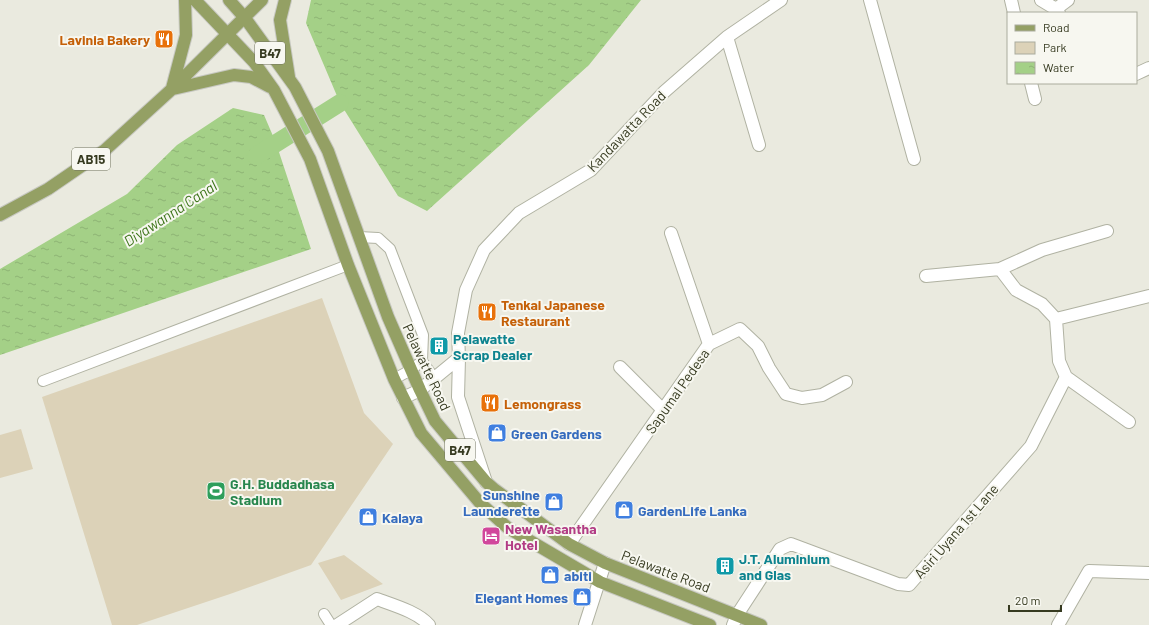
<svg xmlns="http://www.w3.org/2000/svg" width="1149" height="625" font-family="Barlow,sans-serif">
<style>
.green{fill:#dcd2b8}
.water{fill:url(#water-ripples)}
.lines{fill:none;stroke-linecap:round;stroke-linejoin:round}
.canal{stroke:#a4d087;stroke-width:18}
.lane-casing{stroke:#b0b2a2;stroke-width:12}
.street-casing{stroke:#b0b2a2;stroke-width:14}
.primary-casing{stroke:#c7c8c1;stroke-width:14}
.lane{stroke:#fff;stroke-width:10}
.street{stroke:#fff;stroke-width:12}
.primary{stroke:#94a064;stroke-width:12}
.labels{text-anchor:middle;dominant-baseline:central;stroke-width:4;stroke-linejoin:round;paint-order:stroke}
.shield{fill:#f7f7f0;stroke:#70735e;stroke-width:1}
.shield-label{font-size:13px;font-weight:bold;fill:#363a20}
.food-label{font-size:14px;font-weight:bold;fill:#c56008;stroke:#f7f7f0;text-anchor:start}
.street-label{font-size:14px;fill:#363a20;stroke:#f7f7f0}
.culture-label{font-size:14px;font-weight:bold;fill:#0d838f;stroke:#f7f7f0;text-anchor:start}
.shop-label{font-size:14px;font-weight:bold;fill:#366cbe;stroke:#f7f7f0;text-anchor:start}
.leisure-label{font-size:14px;font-weight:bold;fill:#27864d;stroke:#f7f7f0;text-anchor:start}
.hotel-label{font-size:14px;font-weight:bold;fill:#b23c85;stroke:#f7f7f0;text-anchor:start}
.water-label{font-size:15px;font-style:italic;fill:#3e761b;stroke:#f7f7f0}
</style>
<defs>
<pattern id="water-ripples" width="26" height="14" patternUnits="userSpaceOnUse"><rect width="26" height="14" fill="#a4d087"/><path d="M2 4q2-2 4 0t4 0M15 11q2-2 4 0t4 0" fill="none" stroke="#8eb374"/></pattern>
</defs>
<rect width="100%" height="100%" fill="#eaeadf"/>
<path class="green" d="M 322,298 L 364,413 L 393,444 L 311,565 L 230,594 L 137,625 L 112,625 L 42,397 Z
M 21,429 L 33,469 L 0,478 L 0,435 Z
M 344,555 L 383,584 L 341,600 L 318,563 Z"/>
<path class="water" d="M 311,0 L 641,0 L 589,65 L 427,211 L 398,196 L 340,103 L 306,23 Z
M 233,108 L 264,115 L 276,143 L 311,249 L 0,355 L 0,269 L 127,194 L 177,145 Z"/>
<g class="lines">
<path class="canal" d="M 256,156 L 340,103"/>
<g class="lane-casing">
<path id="lane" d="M 359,237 L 378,238 L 390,249 L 423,335 L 422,361 L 434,378
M 394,379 L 411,370 L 422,361
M 43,381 L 348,265
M 324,614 L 331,625"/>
</g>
<g class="street-casing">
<path id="street" d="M 870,0 L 914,159
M 1011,0 L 1014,13
M 1041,0 L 1056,9 L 1059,13
M 1056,9 L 1068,0
M 727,37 L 759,145
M 1136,74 L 1149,68
M 1031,83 L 1035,99
M 671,233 L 709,344
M 1000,269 L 1016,290 L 1042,304 L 1056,319
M 926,276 L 1000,269 L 1042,250 L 1107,231
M 1056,319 L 1149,296
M 459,358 L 458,397 L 486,482
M 620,367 L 663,410
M 1066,377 L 1129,422
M 403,398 L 420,390 L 459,358 L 458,333 L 466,290 L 484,250 L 519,213 L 591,170 L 664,92 L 727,37 L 781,0
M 569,544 L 709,344 L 740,329 L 758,346 L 769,368 L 786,394 L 802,398 L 822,395 L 846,382
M 337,625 L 377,599 C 393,605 418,612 429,625
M 585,625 L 605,563
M 733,625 L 737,615 L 780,549 L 791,544 L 898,584 L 909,585 L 1031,446 L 1066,377 L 1059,361 L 1056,319
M 1058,625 L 1089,571 L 1149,573"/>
</g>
<g class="primary-casing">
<path id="primary" d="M 195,0 L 254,62 L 274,90 L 310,159 L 348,265 L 394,379 L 421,433 L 480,503 L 508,528 L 600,582 L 710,625
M 229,0 L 245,18 L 295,87 L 328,151 L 388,317 L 420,390 L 435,421 L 486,482 L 494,489 L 569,544 L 605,563 L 761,625
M 285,0 L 280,20 L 289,77
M 172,88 L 186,35 L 185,0
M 173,89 L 234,75 L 251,77 L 270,87
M 0,215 L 48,189 L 105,150 L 172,89 L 262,0"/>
</g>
<use href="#lane" class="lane"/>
<use href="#street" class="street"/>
<use href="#primary" class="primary"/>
</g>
<defs>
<g id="restaurant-square" transform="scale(1)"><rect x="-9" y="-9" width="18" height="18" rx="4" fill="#e8710a" stroke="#f7f7f0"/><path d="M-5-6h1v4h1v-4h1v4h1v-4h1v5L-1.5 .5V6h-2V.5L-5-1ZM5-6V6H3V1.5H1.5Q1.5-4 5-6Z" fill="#fff"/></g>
<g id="building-square" transform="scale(1)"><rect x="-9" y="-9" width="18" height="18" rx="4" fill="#0f9aa8" stroke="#f7f7f0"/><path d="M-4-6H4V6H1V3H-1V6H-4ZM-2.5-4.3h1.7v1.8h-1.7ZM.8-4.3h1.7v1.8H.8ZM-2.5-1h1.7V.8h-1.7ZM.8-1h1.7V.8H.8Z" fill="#fff"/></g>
<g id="shop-square" transform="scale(1)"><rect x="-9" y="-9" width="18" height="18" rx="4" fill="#3f7fe0" stroke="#f7f7f0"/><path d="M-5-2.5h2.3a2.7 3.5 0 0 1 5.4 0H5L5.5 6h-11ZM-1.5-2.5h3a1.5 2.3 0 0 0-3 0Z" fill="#fff"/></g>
<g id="stadium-square" transform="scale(1)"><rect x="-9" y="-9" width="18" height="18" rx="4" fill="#2e9e5b" stroke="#f7f7f0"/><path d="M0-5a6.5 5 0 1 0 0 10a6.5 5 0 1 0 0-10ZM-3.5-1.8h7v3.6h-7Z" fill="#fff"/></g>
<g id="hotel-square" transform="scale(1)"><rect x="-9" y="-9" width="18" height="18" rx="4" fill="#d1479c" stroke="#f7f7f0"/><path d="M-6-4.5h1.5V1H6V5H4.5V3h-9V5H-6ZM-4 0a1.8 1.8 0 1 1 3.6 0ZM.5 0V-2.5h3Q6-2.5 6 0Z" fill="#fff"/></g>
</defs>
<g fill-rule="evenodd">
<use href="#restaurant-square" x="164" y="39"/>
<use href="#restaurant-square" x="487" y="312"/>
<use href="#building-square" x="439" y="346"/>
<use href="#restaurant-square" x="490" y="403"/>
<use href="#shop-square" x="497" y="433"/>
<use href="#stadium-square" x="216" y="491"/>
<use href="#shop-square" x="554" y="502"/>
<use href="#shop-square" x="624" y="510"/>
<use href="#shop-square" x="368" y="517"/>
<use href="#hotel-square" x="491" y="536"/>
<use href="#building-square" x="725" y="566"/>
<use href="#shop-square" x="550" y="575"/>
<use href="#shop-square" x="582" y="597"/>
</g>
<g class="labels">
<g class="shield">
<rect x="255" y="42" width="30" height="22" rx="3"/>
<rect x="72" y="148" width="38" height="22" rx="3"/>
<rect x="445" y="439" width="30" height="22" rx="3"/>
</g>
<g class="shield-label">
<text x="270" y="53">B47</text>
<text x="91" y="159">AB15</text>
<text x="460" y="450">B47</text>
</g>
<g class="food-label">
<text x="150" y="39" text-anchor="end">Lavinia Bakery</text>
<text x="501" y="304">Tenkai Japanese<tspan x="501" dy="16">Restaurant</tspan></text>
<text x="504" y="403">Lemongrass</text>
</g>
<g class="street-label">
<text transform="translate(626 131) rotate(-46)">Kandawatta Road</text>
<text transform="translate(427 367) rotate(65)">Pelawatte Road</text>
<text transform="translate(677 391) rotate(-55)">Sapumal Pedesa</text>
<text transform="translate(956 531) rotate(-49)">Asiri Uyana 1st Lane</text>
<text transform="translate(666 571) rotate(21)">Pelawatte Road</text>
</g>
<g class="culture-label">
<text x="453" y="338">Pelawatte<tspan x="453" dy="16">Scrap Dealer</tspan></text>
<text x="739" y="558">J.T. Aluminium<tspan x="739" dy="16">and Glas</tspan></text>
</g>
<g class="shop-label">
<text x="511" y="433">Green Gardens</text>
<text x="540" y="494" text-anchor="end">Sunshine<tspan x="540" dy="16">Launderette</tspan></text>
<text x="638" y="510">GardenLife Lanka</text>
<text x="382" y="517">Kalaya</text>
<text x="564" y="575">abiti</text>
<text x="568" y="597" text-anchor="end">Elegant Homes</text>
</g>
<g class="leisure-label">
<text x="230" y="483">G.H. Buddadhasa<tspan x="230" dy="16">Stadium</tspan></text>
</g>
<g class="hotel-label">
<text x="505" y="528">New Wasantha<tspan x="505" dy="16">Hotel</tspan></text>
</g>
<g class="water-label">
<text transform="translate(170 213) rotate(-33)">Diyawanna Canal</text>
</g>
</g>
<rect x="1007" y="12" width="130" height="72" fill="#f7f7f0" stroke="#aaab9d"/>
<rect x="1015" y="25" width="20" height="6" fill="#94a064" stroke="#aaab9d"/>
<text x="1043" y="32" font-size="12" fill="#363a20">Road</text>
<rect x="1015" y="42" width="20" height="12" fill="#dcd2b8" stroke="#aaab9d"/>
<text x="1043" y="52" font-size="12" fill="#363a20">Park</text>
<rect x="1015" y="62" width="20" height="12" fill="url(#water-ripples)" stroke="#aaab9d"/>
<text x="1043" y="72" font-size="12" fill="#363a20">Water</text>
<path d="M1009 605v6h52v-6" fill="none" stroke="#363a20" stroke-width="2"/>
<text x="1015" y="605" font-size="12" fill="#363a20" stroke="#f7f7f0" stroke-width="3" paint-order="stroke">20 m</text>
</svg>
